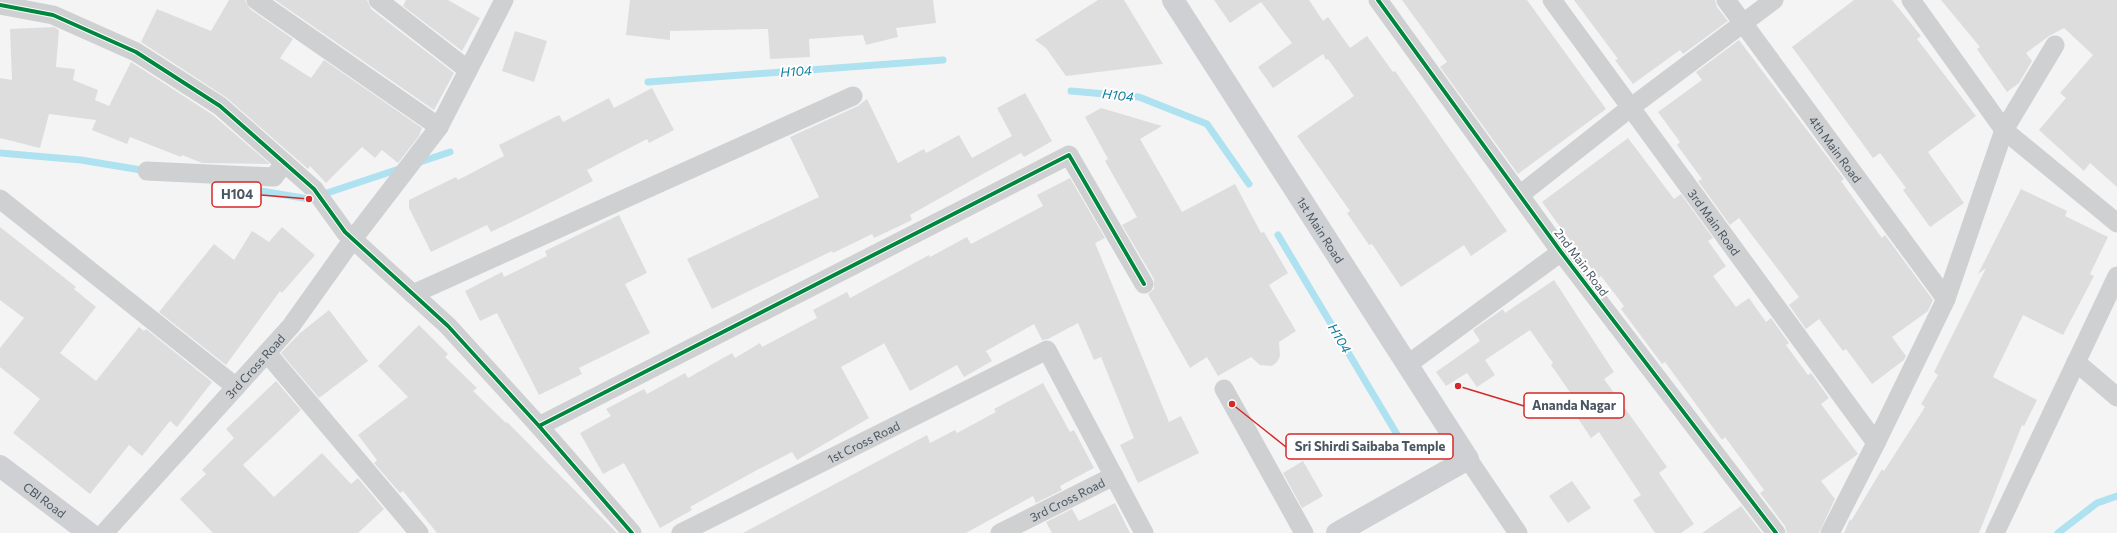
<svg xmlns="http://www.w3.org/2000/svg" width="2117" height="533" font-family="Commissioner,sans-serif">
<style>
.lines{fill:none;stroke-linecap:round;stroke-linejoin:round}
.stream{stroke:#aee2f0;stroke-width:7}
.building{fill:#ddddde}
.street{stroke:#ced0d2;stroke-width:19}
.secondary{stroke:#ced0d4;stroke-width:22}
.cycleway-casing{stroke:#fff;stroke-width:6}
.cycleway{stroke:#00873e;stroke-width:4}
.labels{text-anchor:middle;dominant-baseline:central;stroke-width:4;stroke-linejoin:round;paint-order:stroke}
.street-label{font-size:12px;fill:#4a5661;stroke:#fff}
.water-label{font-size:13px;font-style:italic;fill:#0c7c9b;stroke:#fff}
.leader{fill:none;stroke:#d62828;stroke-width:1.5}
.callout-dot{fill:#d62828;stroke:#fff;stroke-width:1.5}
.callout{fill:#fff;stroke:#d62828;stroke-width:1.5}
.callout-label{font-size:13px;text-anchor:middle;font-weight:bold;fill:#4a5661}
</style>
<rect width="100%" height="100%" fill="#f4f4f4"/>
<g class="lines">
<path class="stream" d="M 648,82 L 943,60
M 1071,91 L 1139,97 L 1207,124 L 1249,184
M 0,153 L 81,160 L 147,171
M 417,163 L 450,152
M 214,183 L 309,199 L 402,168
M 1278,235 L 1401,441
M 2058,533 L 2097,503 L 2117,496"/>
</g>
<path class="building" d="M 229,0 L 245,0 L 250,9 L 293,39 L 280,58 L 311,78 L 324,60 L 422,128 L 419,136 L 398,163 L 382,150 L 375,158 L 362,147 L 326,183 L 310,166 L 308,169 L 227,98 L 141,42 L 157,9 L 211,31 Z
M 275,0 L 367,0 L 371,9 L 454,73 L 434,110 Z
M 406,0 L 448,0 L 480,18 L 462,51 L 403,6 Z
M 630,0 L 933,0 L 936,23 L 896,28 L 898,37 L 866,45 L 863,35 L 809,39 L 810,57 L 770,59 L 768,29 L 670,31 L 670,40 L 626,35 Z
M 1098,0 L 1124,0 L 1163,64 L 1066,76 L 1046,48 L 1035,40 Z
M 1214,0 L 1309,0 L 1323,21 L 1328,17 L 1350,48 L 1367,36 L 1393,72 L 1395,71 L 1507,231 L 1471,256 L 1464,245 L 1401,287 L 1372,244 L 1369,245 L 1347,213 L 1350,211 L 1297,136 L 1354,96 L 1328,59 L 1326,60 L 1323,54 L 1273,88 L 1258,67 L 1292,43 L 1261,2 L 1230,23 Z
M 1402,0 L 1527,0 L 1606,109 L 1518,174 L 1440,67 L 1447,62 Z
M 1574,0 L 1715,0 L 1717,7 L 1728,21 L 1683,54 L 1680,50 L 1633,84 L 1615,60 L 1618,59 Z
M 1854,0 L 1892,0 L 1921,36 L 1917,39 L 1976,116 L 1928,152 L 1964,203 L 1930,227 L 1903,190 L 1906,188 L 1880,153 L 1873,158 L 1792,47 Z
M 1941,0 L 2117,0 L 2117,187 L 2090,163 L 2084,171 L 2039,130 L 2066,98 L 2060,93 L 2093,55 L 2064,28 L 2049,36 L 2026,53 L 2032,61 L 2019,83 L 2007,92 L 1977,49 L 1980,47 Z
M 54,27 L 59,30 L 56,67 L 75,69 L 73,80 L 98,90 L 95,100 L 109,106 L 131,62 L 213,115 L 270,164 L 202,163 L 182,155 L 181,157 L 130,137 L 127,144 L 92,130 L 96,120 L 49,114 L 40,148 L 0,138 L 0,78 L 12,80 L 10,29 Z
M 515,31 L 547,41 L 534,82 L 502,71 Z
M 1739,40 L 1844,179 L 1841,181 L 1882,238 L 1885,235 L 1933,300 L 1928,311 L 1892,337 L 1906,356 L 1904,360 L 1872,384 L 1846,349 L 1843,351 L 1819,319 L 1806,329 L 1789,305 L 1799,297 L 1739,218 L 1730,225 L 1698,181 L 1702,179 L 1677,145 L 1680,142 L 1658,112 L 1702,80 L 1696,72 Z
M 652,88 L 674,130 L 649,143 L 647,139 L 587,170 L 593,181 L 532,212 L 491,232 L 487,225 L 431,252 L 409,208 L 409,200 L 456,177 L 458,180 L 504,156 L 499,145 L 559,115 L 563,122 L 609,98 L 614,108 Z
M 1025,93 L 1052,141 L 1024,157 L 1021,153 L 981,175 L 910,215 L 912,220 L 874,238 L 872,234 L 833,253 L 832,251 L 712,309 L 687,259 L 819,197 L 790,137 L 858,106 L 867,99 L 898,163 L 924,149 L 926,153 L 959,135 L 972,158 L 1012,136 L 997,108 Z
M 1101,108 L 1162,126 L 1140,139 L 1182,212 L 1235,184 L 1261,233 L 1264,232 L 1288,273 L 1269,285 L 1296,331 L 1279,342 L 1280,356 L 1277,362 L 1272,366 L 1260,365 L 1251,357 L 1218,376 L 1207,357 L 1190,368 L 1148,294 L 1154,289 L 1154,279 L 1122,225 L 1137,217 L 1105,161 L 1108,159 L 1085,117 Z
M 1628,138 L 1674,199 L 1681,194 L 1713,238 L 1708,241 L 1726,266 L 1713,276 L 1736,307 L 1749,298 L 1766,322 L 1771,318 L 1789,343 L 1786,345 L 1808,375 L 1811,373 L 1829,398 L 1821,404 L 1858,454 L 1821,481 L 1835,499 L 1819,533 L 1787,533 L 1785,526 L 1760,493 L 1764,490 L 1725,437 L 1722,440 L 1665,362 L 1662,364 L 1621,309 L 1624,306 L 1601,276 L 1599,278 L 1578,251 L 1542,202 Z
M 1070,178 L 1105,238 L 1095,243 L 1169,422 L 1181,416 L 1199,453 L 1138,483 L 1120,445 L 1134,438 L 1101,357 L 1094,360 L 1078,323 L 1048,339 L 1042,340 L 1034,324 L 986,351 L 992,361 L 964,377 L 957,365 L 910,391 L 884,343 L 883,344 L 841,367 L 869,418 L 797,460 L 792,452 L 757,470 L 690,507 L 692,510 L 660,528 L 624,463 L 603,474 L 580,433 L 611,416 L 606,409 L 644,389 L 647,394 L 685,373 L 688,378 L 732,353 L 735,358 L 760,343 L 762,347 L 817,318 L 813,310 L 847,292 L 850,298 L 929,255 L 930,257 L 967,237 L 971,244 L 1043,206 L 1037,195 Z
M 2021,189 L 2067,211 L 2065,216 L 2108,237 L 2090,274 L 2094,276 L 2063,335 L 2023,315 L 1993,377 L 2037,400 L 2024,426 L 2022,425 L 1979,533 L 1844,533 L 1850,519 L 1851,521 L 1882,469 L 1884,471 L 1925,407 L 1921,404 L 1938,375 L 1934,372 L 1986,268 L 1978,274 Z
M 619,215 L 647,273 L 625,284 L 650,333 L 579,368 L 582,374 L 539,395 L 497,313 L 480,321 L 465,291 L 502,272 L 504,277 L 547,256 L 545,251 Z
M 0,227 L 76,287 L 74,289 L 96,307 L 60,353 L 96,381 L 139,327 L 144,331 L 146,329 L 212,382 L 177,427 L 170,421 L 142,456 L 129,445 L 90,494 L 13,433 L 40,399 L 0,367 L 0,348 L 24,318 L 0,300 Z
M 282,227 L 315,255 L 282,293 L 280,291 L 226,365 L 159,312 L 214,244 L 234,260 L 252,231 L 269,242 Z
M 1554,280 L 1614,372 L 1604,379 L 1667,467 L 1659,473 L 1694,524 L 1681,533 L 1655,533 L 1633,500 L 1641,495 L 1599,432 L 1591,438 L 1574,412 L 1581,408 L 1551,365 L 1553,363 L 1530,330 L 1485,360 L 1495,375 L 1477,387 L 1467,373 L 1446,386 L 1436,372 L 1480,341 L 1473,330 L 1503,309 L 1505,313 Z
M 329,310 L 368,361 L 319,398 L 281,353 L 299,334 Z
M 419,325 L 448,354 L 445,357 L 477,388 L 473,391 L 506,423 L 507,422 L 617,533 L 437,533 L 403,491 L 400,493 L 374,463 L 377,460 L 358,435 L 408,397 L 378,366 Z
M 276,381 L 301,410 L 243,465 L 274,497 L 322,453 L 351,484 L 358,478 L 384,509 L 358,533 L 213,533 L 180,499 L 206,474 L 202,470 L 234,438 L 226,429 Z
M 1043,383 L 1070,432 L 1074,430 L 1094,468 L 1060,486 L 1062,490 L 1036,503 L 1033,496 L 966,533 L 743,533 L 927,435 L 930,443 L 955,430 L 957,433 L 996,412 L 994,409 Z
M 1303,461 L 1323,496 L 1302,508 L 1283,473 Z
M 1572,481 L 1591,508 L 1568,523 L 1549,496 Z
M 1115,503 L 1130,533 L 1052,533 L 1046,522 L 1072,509 L 1079,521 Z
M 1741,506 L 1762,533 L 1702,533 Z"/>
<g class="lines">
<g class="street">
<path d="M 256,0 L 439,127 L 504,0"/>
<path d="M 378,0 L 468,70"/>
<path d="M 1378,0 L 1561,252 L 1776,533"/>
<path id="s1" d="M 1552,0 L 1876,443"/>
<path id="s2" d="M 1726,0 L 1946,299"/>
<path d="M 0,5 L 53,15 L 136,52 L 220,106 L 314,189 L 345,232 L 448,326 L 539,426 L 632,533"/>
<path d="M 2055,45 L 2004,130 L 2117,223"/>
<path d="M 147,171 L 274,177 L 284,163"/>
<path d="M 1521,194 L 1630,108 L 1774,0"/>
<path d="M 0,199 L 236,387"/>
<path d="M 413,294 L 853,96"/>
<path d="M 267,353 L 419,533"/>
<path d="M 2076,362 L 2117,397"/>
<path d="M 1407,365 L 1561,252"/>
<path d="M 1224,389 L 1304,533"/>
<path d="M 539,426 L 1069,155 L 1144,284"/>
<path d="M 1468,459 L 1518,533"/>
<path id="s3" d="M 104,533 L 291,326 L 353,239 L 439,127"/>
<path id="s4" d="M 681,533 L 1047,350 L 1144,533"/>
<path id="s5" d="M 1000,533 L 1114,476"/>
<path d="M 1830,533 L 1876,443 L 1946,299 L 2004,130 L 1911,0"/>
<path d="M 1995,533 L 2117,276"/>
</g>
<g class="secondary">
<path id="s6" d="M 1173,0 L 1468,459 L 1337,533"/>
<path id="s7" d="M 0,466 L 89,533"/>
</g>
<g class="cycleway-casing">
<path id="cycleway" d="M 1378,0 L 1561,252 L 1776,533
M 0,5 L 53,15 L 136,52 L 220,106 L 314,189 L 345,232 L 448,326 L 539,426 L 632,533
M 539,426 L 1069,155 L 1144,284"/>
</g>
<use href="#cycleway" class="cycleway"/>
</g>
<g class="labels">
<g class="street-label">
<text stroke="none"><textPath href="#s2" startOffset="185">4th Main Road</textPath></text>
<text stroke="none"><textPath href="#s1" startOffset="275">3rd Main Road</textPath></text>
<text stroke="none"><textPath href="#s6" startOffset="273">1st Main Road</textPath></text>
<text transform="translate(1582 262) rotate(53)">2nd Main Road</text>
<text stroke="none"><textPath href="#s3" startOffset="225">3rd Cross Road</textPath></text>
<text stroke="none"><textPath href="#s4" startOffset="204">1st Cross Road</textPath></text>
<text stroke="none"><textPath href="#s7" startOffset="56">CBI Road</textPath></text>
<text stroke="none"><textPath href="#s5" startOffset="75">3rd Cross Road</textPath></text>
</g>
<g class="water-label">
<text transform="translate(796 71) rotate(-4)">H104</text>
<text transform="translate(1118 95) rotate(6)">H104</text>
<text transform="translate(1340 338) rotate(59)">H104</text>
</g>
</g>
<path class="leader" d="M309 199L261 195M1458 386L1524 406M1232 404L1286 447"/>
<g class="callout-dot">
<circle cx="309" cy="199" r="4"/>
<circle cx="1458" cy="386" r="4"/>
<circle cx="1232" cy="404" r="4"/>
</g>
<g class="callout">
<rect x="212" y="182" width="49" height="25" rx="4"/>
<rect x="1524" y="393" width="100" height="25" rx="4"/>
<rect x="1286" y="434" width="167" height="25" rx="4"/>
</g>
<g class="callout-label">
<text x="237" y="199">H104</text>
<text x="1574" y="410">Ananda Nagar</text>
<text x="1370" y="451">Sri Shirdi Saibaba Temple</text>
</g>
</svg>
